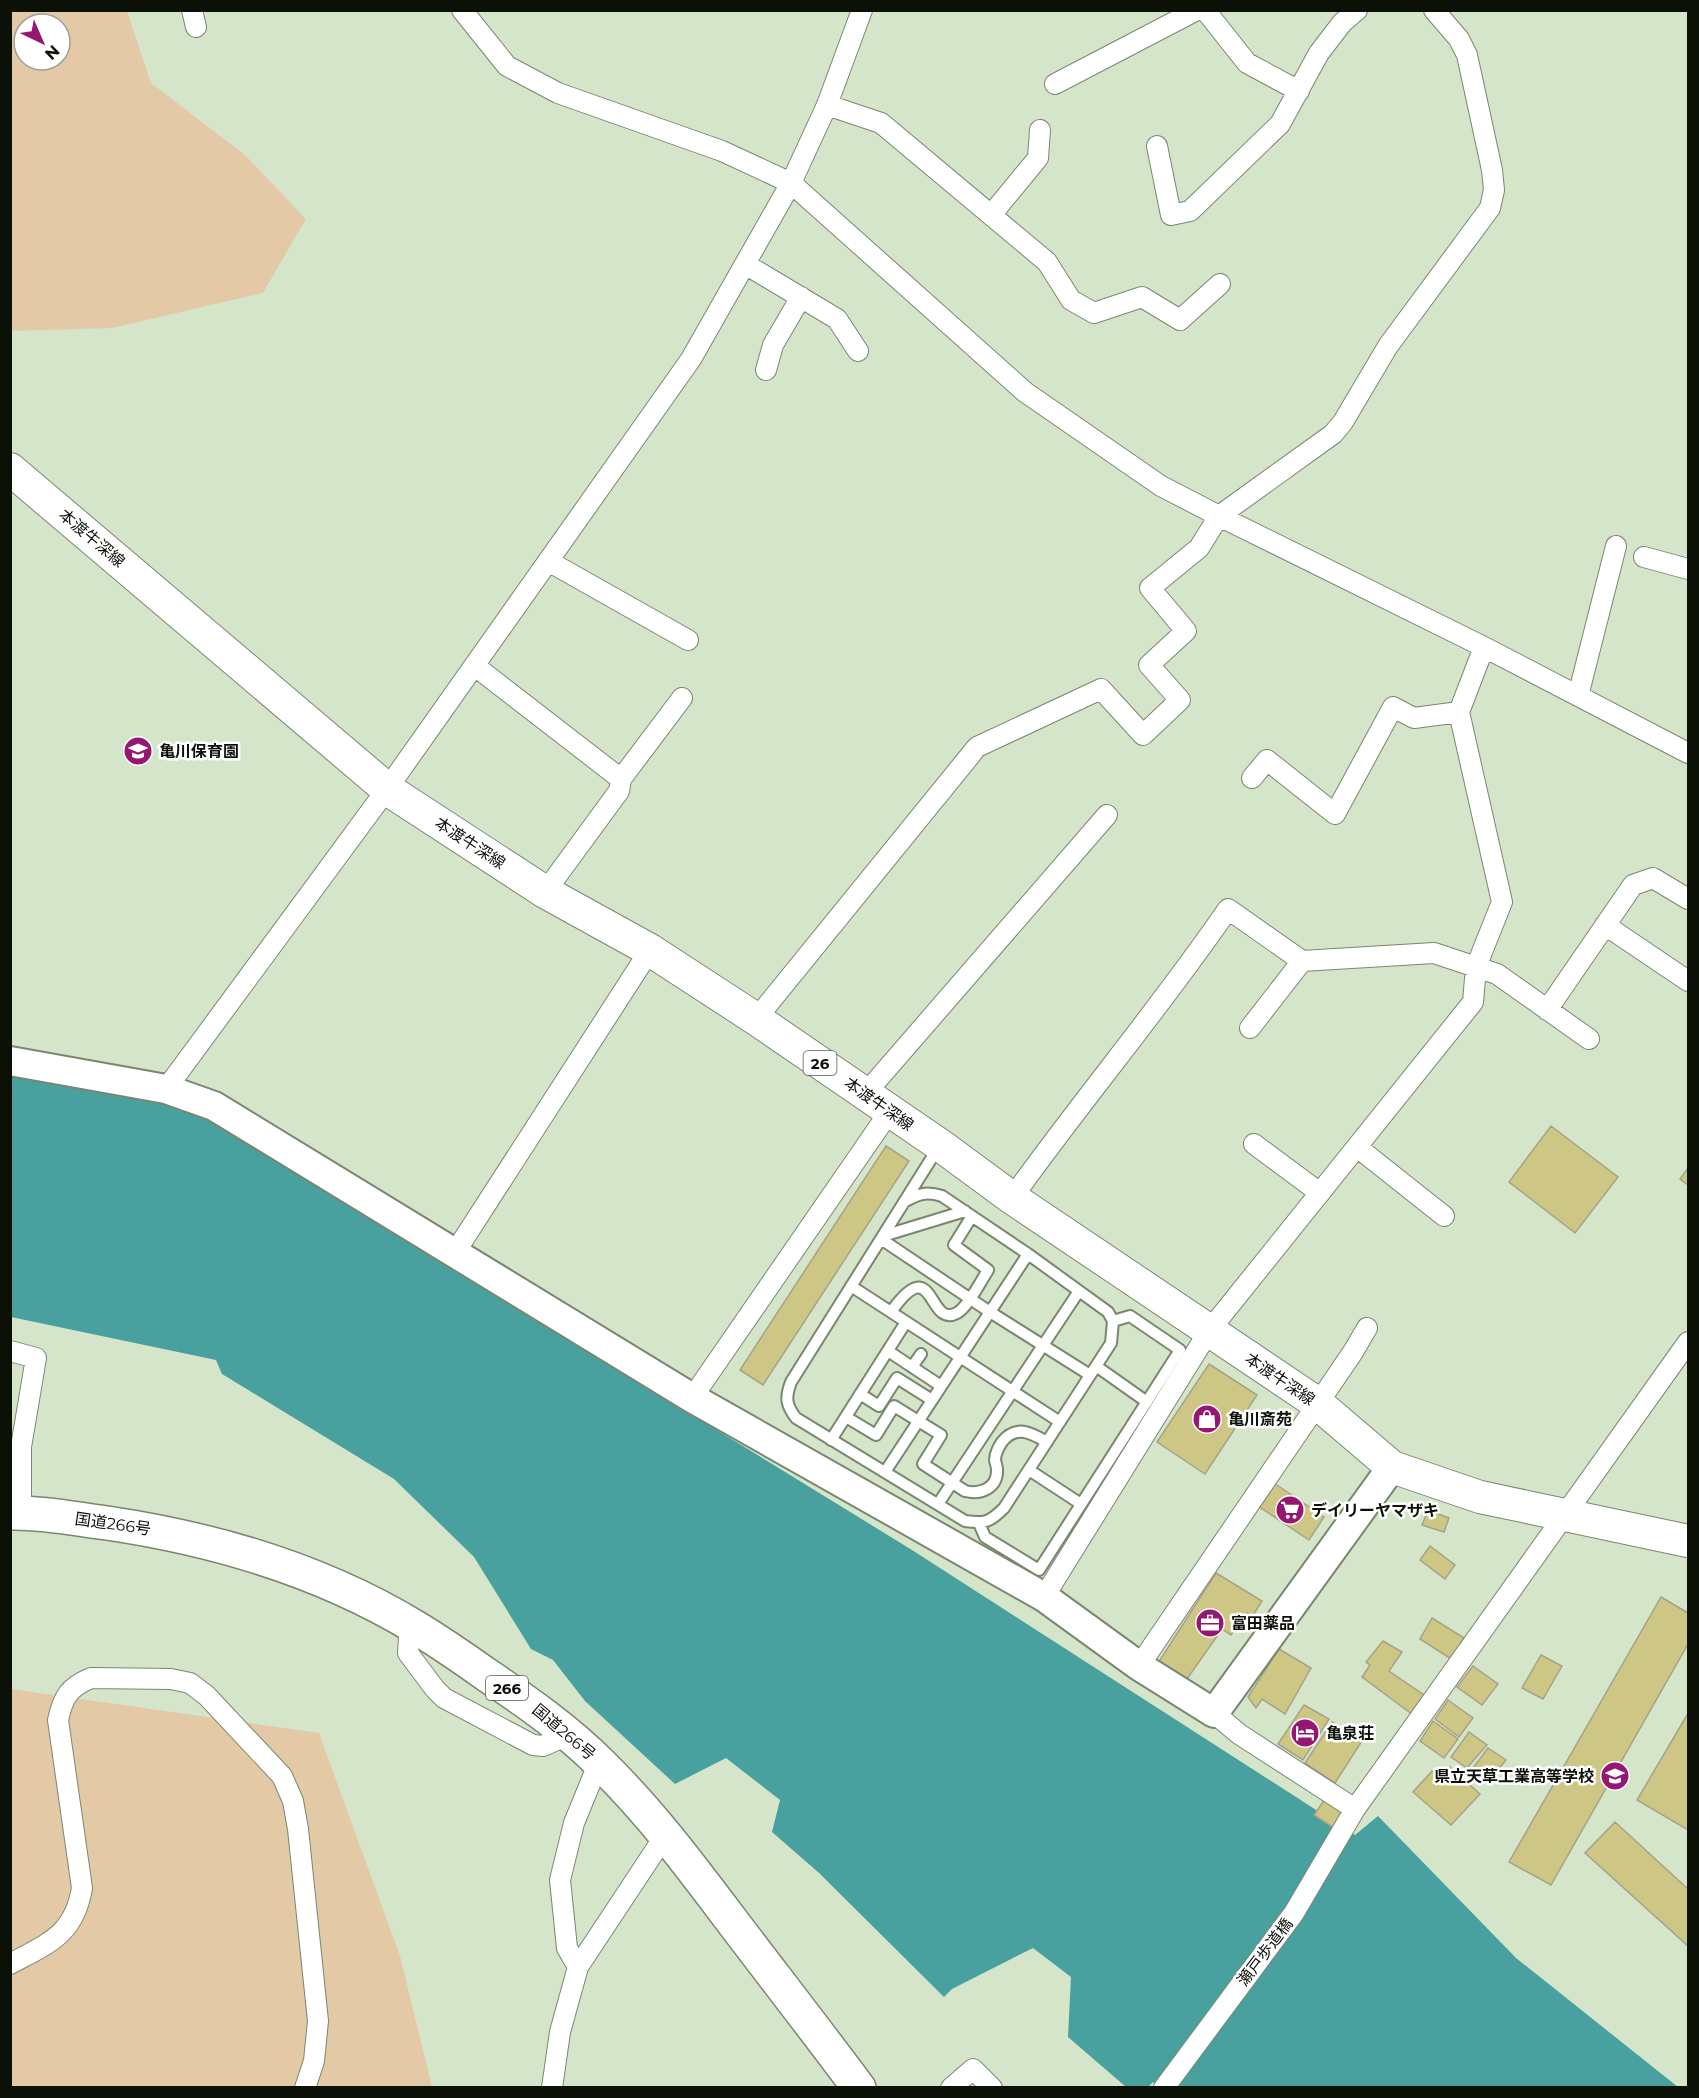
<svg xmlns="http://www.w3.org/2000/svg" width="1699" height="2098" font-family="Montserrat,'Noto Sans JP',sans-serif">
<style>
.green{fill:#e4c9a7;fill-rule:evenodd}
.water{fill:#48a19e}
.building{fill:#cdc685;stroke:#a5a387;stroke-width:1.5}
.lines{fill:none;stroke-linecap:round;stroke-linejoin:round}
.lane-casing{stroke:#79876f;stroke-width:14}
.street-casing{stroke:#79876f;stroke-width:22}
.secondary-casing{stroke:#79876f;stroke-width:32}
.primary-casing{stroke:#79876f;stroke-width:34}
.highway-casing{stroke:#79876f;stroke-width:36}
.lane{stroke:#fff;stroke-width:10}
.street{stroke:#fff;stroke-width:20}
.secondary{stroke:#fff;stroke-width:28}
.primary{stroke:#fff;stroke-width:32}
.highway{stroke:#fff;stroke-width:33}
.labels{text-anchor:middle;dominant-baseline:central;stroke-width:5;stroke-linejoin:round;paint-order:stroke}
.shield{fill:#fff;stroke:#555852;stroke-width:1.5}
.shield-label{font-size:15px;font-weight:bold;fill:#0c1108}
.street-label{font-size:16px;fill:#0c1108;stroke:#fff}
.poi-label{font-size:16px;font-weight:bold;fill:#0c1108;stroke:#fff;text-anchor:start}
</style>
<rect width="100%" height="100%" fill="#d5e5ca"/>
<path class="green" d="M 10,11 L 127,11 L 151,83 L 245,155 L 306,219 L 263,293 L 112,328 L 11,331 ZM 24,24 L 60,24 L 60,60 L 24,60 Z
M 11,1689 L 319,1733 L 400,1956 L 432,2087 L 11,2088 Z"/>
<path class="water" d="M 10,1075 L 145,1098 L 200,1112 L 912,1550 L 1355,1835 L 1378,1816 L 1516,1958 L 1678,2087 L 1159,2088 L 1153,2082 L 1148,2087 L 1126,2087 L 1068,2037 L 1071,1977 L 1033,1948 L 952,1989 L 944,1997 L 818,1872 L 772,1832 L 780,1800 L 726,1758 L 675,1784 L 585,1701 L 553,1660 L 531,1649 L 474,1557 L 394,1479 L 222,1374 L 216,1360 L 11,1317 Z"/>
<path class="building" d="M 1551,1126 L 1618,1177 L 1575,1233 L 1509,1182 Z
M 886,1146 L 909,1161 L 763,1385 L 740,1370 Z
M 1688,1168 L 1688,1185 L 1680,1179 Z
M 1209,1364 L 1257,1395 L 1205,1474 L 1157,1442 Z
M 1271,1481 L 1324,1517 L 1309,1540 L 1255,1504 Z
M 1428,1510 L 1449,1518 L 1444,1532 L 1422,1525 Z
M 1430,1546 L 1455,1565 L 1445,1579 L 1420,1560 Z
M 1216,1573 L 1262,1601 L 1252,1617 L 1247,1613 L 1231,1635 L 1222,1629 L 1187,1679 L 1158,1663 Z
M 1661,1597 L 1688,1613 L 1688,1644 L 1551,1885 L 1509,1862 Z
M 1432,1618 L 1464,1638 L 1451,1659 L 1420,1639 Z
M 1383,1641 L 1402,1652 L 1389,1671 L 1424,1695 L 1413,1715 L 1362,1677 L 1370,1665 L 1366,1662 Z
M 1279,1649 L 1311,1668 L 1285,1714 L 1262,1699 L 1256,1708 L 1248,1697 Z
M 1541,1655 L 1562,1666 L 1543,1699 L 1522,1688 Z
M 1473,1666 L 1498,1684 L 1482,1705 L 1457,1687 Z
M 1448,1700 L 1473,1718 L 1459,1737 L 1435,1719 Z
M 1304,1705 L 1329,1719 L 1303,1760 L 1278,1744 Z
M 1687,1715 L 1688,1715 L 1688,1830 L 1637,1800 Z
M 1433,1721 L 1458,1739 L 1444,1758 L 1420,1741 Z
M 1332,1722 L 1362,1741 L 1335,1783 L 1305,1763 Z
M 1469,1732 L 1487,1745 L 1467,1768 L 1451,1757 Z
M 1488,1748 L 1506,1760 L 1487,1783 L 1470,1772 Z
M 1450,1767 L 1480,1794 L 1451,1825 L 1413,1792 L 1432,1771 L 1439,1778 Z
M 1325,1799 L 1358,1822 L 1334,1828 L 1314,1815 Z
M 1615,1822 L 1688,1889 L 1688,1946 L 1585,1853 Z"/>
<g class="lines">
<g class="lane-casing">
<path id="lane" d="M 904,1202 C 918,1194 926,1191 942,1196 L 1028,1254 L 1108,1312 L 1113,1321 L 1111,1343 L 1004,1508 C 990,1522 985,1524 965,1521 L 796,1418 C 786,1405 785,1398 791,1382 C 840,1304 889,1226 938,1148
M 883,1236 L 965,1211
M 881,1239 L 990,1312 L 1090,1375
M 851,1286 L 1060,1422
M 891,1312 C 935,1249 927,1329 957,1313 C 968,1307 981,1281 988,1270 L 954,1245 L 972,1216
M 888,1351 L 941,1386
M 1096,1366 L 1147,1402
M 912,1367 L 921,1354
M 860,1394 L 879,1406 L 897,1378 L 932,1400
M 846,1417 L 876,1435 L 894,1406 L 941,1435 L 923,1464 L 965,1491 C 981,1495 998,1488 997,1469 C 997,1468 995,1460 995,1460 C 995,1454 999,1446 1002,1442 C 1016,1424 1031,1433 1047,1442
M 831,1440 L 906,1322
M 1029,1470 L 1081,1504
M 885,1472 L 1028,1254
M 938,1504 L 1079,1291
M 979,1523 L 985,1537 L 1039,1570 L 1180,1350 L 1130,1316 L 1113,1321"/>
</g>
<g class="street-casing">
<path id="street" d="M 192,10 L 196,27
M 462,10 L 507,66 L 558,93 L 722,151 L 791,183 L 1025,392 L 1161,486 L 1219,516 L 1484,647 L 1688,753
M 1205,10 L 1247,63 L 1299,91
M 1055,84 L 1197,10
M 827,105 L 881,123 L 1047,262 L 1071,300 L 1094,313 L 1142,297 L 1180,320 L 1220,284
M 1157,146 L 1171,215 L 1190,211 L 1280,124 L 1319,53 L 1342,23 L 1357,10
M 991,215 L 1038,158 L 1040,130
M 745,264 L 837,319 L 858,351
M 766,370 L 773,345 L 801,297
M 1644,557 L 1688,569
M 548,561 L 688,640
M 475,666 L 621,779
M 1578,696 L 1616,546
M 1252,778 L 1267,760 L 1335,814 L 1393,707 L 1414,718 L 1459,712
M 545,892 L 619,791 L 621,779 L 682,698
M 1605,925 L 1688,981
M 1547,1010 L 1633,885 L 1653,878 L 1688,899
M 756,1019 L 977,747 L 1101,689 L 1143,735 L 1180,700 L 1149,665 L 1186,631 L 1150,588 L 1199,548 L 1219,516 L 1333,434 L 1343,422 L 1388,346 L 1490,208 L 1494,190 L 1492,170 L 1467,55 L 1459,39 L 1434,10
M 1250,1028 L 1302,961
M 166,1089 L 387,789 L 691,359 L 791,183 L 827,105 L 862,10
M 865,1094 L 1107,815
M 1254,1144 L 1320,1193
M 1357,1147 L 1444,1216
M 1012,1198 C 1082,1100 1160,1008 1228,909 L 1302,961 L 1434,953 L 1497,974 L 1589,1039
M 454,1254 L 650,950
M 10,1351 L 36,1358 L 21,1447 L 21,1513
M 692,1398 L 890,1111
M 1044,1597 L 1209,1331 L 1473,1002 L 1476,967 L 1502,902 L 1459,712 L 1484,647
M 414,1626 L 409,1638 L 408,1653 L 435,1689 L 444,1698 L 533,1745 L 543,1746 L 568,1735
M 1139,1666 L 1353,1352 L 1367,1328
M 1214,1713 L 1239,1734 L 1355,1809
M 10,1964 C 49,1943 74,1935 82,1888 L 58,1720 C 63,1697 69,1687 91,1678 L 171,1679 L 190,1683 L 207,1696 L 282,1776 L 293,1801 L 298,1829 L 318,2021 L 314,2061 L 305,2088
M 578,1967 L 567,1948 L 560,1880 L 574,1823 L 599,1762
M 552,2088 L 560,2032 L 578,1967 L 666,1834
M 951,2088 L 973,2069 L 992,2088
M 1164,2088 L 1294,1913 L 1355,1809 L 1688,1342"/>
</g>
<g class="secondary-casing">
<path id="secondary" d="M 10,1061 L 166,1089 L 214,1106 L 692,1398 L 1044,1597 L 1139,1666 L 1214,1713 L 1392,1467"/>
</g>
<g class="primary-casing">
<path id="primary" d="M 10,469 L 387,789 L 545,892 L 650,950 L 756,1019 L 940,1145 L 1012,1198 L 1317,1403 L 1392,1467 L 1480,1497 L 1688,1541"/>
</g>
<g class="highway-casing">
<path id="highway" d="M 10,1513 C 42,1512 75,1519 107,1523 C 215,1539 321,1570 415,1627 C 440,1642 463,1658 487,1675 C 527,1702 567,1730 601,1764 C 652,1814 692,1868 735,1925 C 776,1979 818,2033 859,2088"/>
</g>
<use href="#lane" class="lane"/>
<use href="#street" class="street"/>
<use href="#secondary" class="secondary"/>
<use href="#primary" class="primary"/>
<use href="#highway" class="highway"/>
</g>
<defs>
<g id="school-disc" transform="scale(1.5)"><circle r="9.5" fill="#961770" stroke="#fff"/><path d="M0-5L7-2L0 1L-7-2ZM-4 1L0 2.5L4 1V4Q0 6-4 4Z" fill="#fff"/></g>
<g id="shop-disc" transform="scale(1.5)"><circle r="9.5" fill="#961770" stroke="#fff"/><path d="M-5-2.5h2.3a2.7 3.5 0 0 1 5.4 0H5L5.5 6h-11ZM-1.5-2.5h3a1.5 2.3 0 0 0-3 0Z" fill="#fff"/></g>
<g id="supermarket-disc" transform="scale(1.5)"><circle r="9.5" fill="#961770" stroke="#fff"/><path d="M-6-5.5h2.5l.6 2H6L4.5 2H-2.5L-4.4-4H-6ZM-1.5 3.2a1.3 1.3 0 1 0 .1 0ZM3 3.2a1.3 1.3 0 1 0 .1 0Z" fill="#fff"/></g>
<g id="office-disc" transform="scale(1.5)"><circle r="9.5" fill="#961770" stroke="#fff"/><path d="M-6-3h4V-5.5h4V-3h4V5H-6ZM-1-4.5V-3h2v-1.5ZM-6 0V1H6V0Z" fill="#fff"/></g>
<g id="hotel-disc" transform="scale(1.5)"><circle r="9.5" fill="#961770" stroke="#fff"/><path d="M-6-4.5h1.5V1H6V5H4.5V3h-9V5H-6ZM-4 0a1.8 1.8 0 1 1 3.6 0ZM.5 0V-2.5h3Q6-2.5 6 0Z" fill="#fff"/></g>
</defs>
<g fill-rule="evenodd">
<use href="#school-disc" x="138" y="751"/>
<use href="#shop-disc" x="1207" y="1419"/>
<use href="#supermarket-disc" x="1290" y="1510"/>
<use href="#office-disc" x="1210" y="1623"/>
<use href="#hotel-disc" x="1305" y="1733"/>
<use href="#school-disc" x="1615" y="1776"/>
</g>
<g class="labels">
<g class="shield">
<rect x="803.5" y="1051" width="33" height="24" rx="4.5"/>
<rect x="486" y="1676" width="42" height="24" rx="4.5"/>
</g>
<g class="shield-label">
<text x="820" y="1063">26</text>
<text x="507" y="1688">266</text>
</g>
<g class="street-label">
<text transform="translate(92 538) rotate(40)">本渡牛深線</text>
<text transform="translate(470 843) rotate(33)">本渡牛深線</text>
<text transform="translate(879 1104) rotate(35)">本渡牛深線</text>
<text transform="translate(1280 1379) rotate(34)">本渡牛深線</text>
<text transform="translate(113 1524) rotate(8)">国道266号</text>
<text transform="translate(564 1732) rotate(40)">国道266号</text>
<text transform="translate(1265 1952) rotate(-53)">瀬戸歩道橋</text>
</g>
<g class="poi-label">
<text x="159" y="751">亀川保育園</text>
<text x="1228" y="1419">亀川斎苑</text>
<text x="1311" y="1510">デイリーヤマザキ</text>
<text x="1231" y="1623">富田薬品</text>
<text x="1326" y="1733">亀泉荘</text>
<text x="1594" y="1776" text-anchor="end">県立天草工業高等学校</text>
</g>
</g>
<rect width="1699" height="2098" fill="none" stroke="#0c1108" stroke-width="24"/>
<g transform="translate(42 42) rotate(136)"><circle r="28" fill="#ffffff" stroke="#9ea09c" stroke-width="1.5"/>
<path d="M0-4.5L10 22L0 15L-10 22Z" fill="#961770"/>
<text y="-9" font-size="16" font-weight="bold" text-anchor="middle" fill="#0c1108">N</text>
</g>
</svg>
